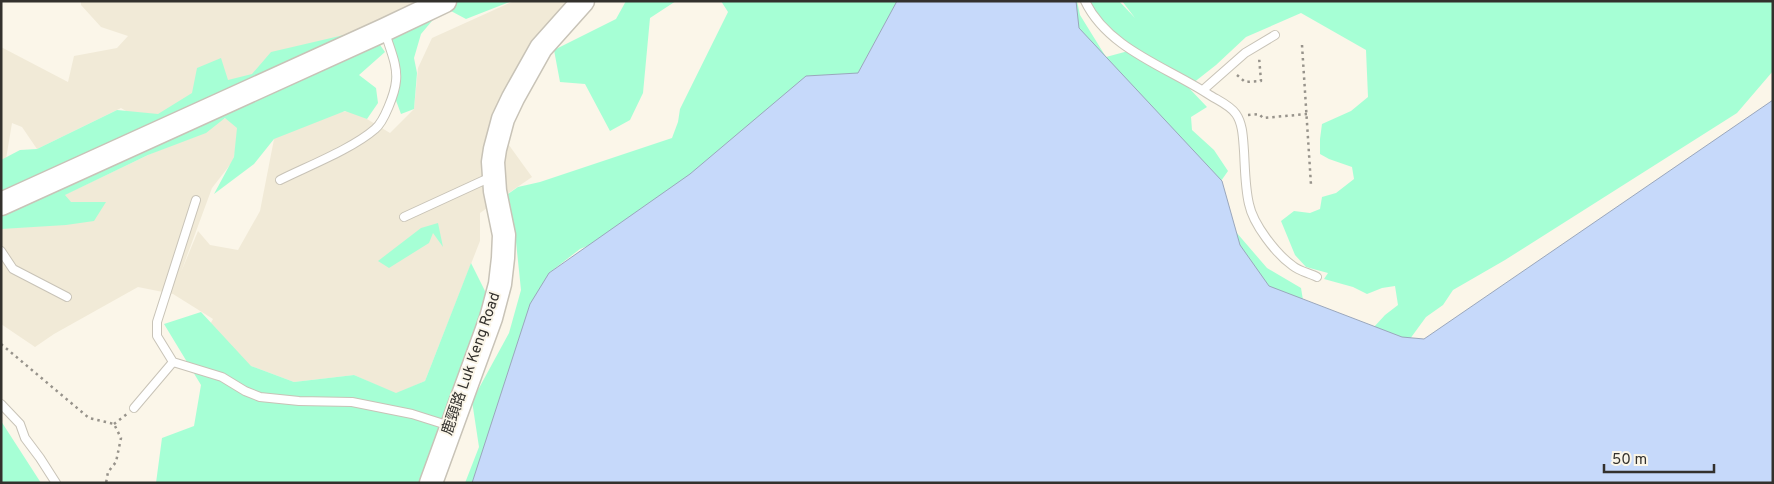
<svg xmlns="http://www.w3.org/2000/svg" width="1774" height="484" font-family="Overpass,'Noto Sans SC',sans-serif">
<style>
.built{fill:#f1ead7}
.green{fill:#a6ffd5}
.water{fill:#c6d9fa;stroke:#9aa7bc}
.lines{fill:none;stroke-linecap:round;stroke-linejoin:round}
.lane-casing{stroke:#c8c3b7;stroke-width:10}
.secondary-casing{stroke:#c8c3b7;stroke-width:25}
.path{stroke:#97938b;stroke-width:2.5;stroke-dasharray:2.5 4;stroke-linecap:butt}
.lane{stroke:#fff;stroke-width:8}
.secondary{stroke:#fff;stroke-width:22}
.labels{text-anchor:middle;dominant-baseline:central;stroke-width:4;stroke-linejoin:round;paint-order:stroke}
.street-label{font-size:15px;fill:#33312d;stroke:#fbf6e9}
</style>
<rect width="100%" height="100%" fill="#fbf6e9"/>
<path class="built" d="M 81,1 L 419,1 L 150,125 L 121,108 L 37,149 L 22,127 L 12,123 L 1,189 L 1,47 L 68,82 L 74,56 L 117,48 L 128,36 L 101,27 L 81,5 Z
M 514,1 L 583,1 L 501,134 L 532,177 L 480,213 L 480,241 L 425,381 L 396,394 L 354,375 L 294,382 L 251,366 L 194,353 L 213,319 L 173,294 L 138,287 L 54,334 L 35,347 L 1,324 L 1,225 L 245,109 L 233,161 L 212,188 L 181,272 L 198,231 L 210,245 L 238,250 L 260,211 L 275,134 L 302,120 L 352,110 L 390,133 L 414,109 L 418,68 L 432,38 Z"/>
<path class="green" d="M 430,1 L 512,1 L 466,19 L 451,11 L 437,15 L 421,34 L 414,58 L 417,73 L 414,109 L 401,114 L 391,87 L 393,59 L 389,34 Z
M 626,1 L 676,1 L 650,18 L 643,93 L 630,120 L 610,131 L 585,84 L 560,82 L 554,50 L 616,19 Z
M 721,1 L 951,1 L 887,20 L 853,82 L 621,232 L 580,249 L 549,273 L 500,483 L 465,483 L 479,447 L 472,401 L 509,333 L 521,290 L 515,232 L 508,194 L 518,187 L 540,182 L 672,138 L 678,122 L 680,109 L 728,12 Z
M 997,1 L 1077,1 L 1080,15 L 1106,57 L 1132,50 L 1088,6 L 1086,1 L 1119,1 L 1135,18 L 1122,1 L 1773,1 L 1773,71 L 1737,113 L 1505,260 L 1453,290 L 1443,305 L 1426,317 L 1407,343 L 1380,340 L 1374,327 L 1385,315 L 1398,305 L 1395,286 L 1382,288 L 1367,294 L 1353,287 L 1324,279 L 1328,273 L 1306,267 L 1295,255 L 1281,221 L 1294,211 L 1310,213 L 1320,209 L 1322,197 L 1336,193 L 1354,179 L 1352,167 L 1329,159 L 1320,154 L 1320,139 L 1322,124 L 1351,111 L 1368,97 L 1366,50 L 1301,13 L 1246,37 L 1216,65 L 1188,87 L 1207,107 L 1191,117 L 1192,130 L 1214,150 L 1228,171 L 1221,181 L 1236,232 L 1267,268 L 1301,288 L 1304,306 L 1249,286 Z
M 344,35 L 367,38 L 378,42 L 385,52 L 359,75 L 376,88 L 378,103 L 367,119 L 345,111 L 274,139 L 254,164 L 214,194 L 234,157 L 237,128 L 225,118 L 206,133 L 148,155 L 65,195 L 71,202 L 106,202 L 94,221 L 66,225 L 1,229 L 1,160 L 20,150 L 37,149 L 117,110 L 158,114 L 192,93 L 197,68 L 221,58 L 228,80 L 252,74 L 271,52 Z
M 438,223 L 443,247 L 433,233 L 429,243 L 389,268 L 378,261 L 421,228 Z
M 471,263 L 492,305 L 441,483 L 156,483 L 162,438 L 194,426 L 201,385 L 164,324 L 201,312 L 251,366 L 294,382 L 354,375 L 396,393 L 425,381 Z
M 1,421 L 41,483 L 1,483 Z"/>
<path class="water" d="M 897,1 L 1076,1 L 1079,28 L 1222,181 L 1240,245 L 1269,286 L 1402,337 L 1424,339 L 1773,100 L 1773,483 L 472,483 L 530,304 L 549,273 L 690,174 L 806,76 L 858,73 Z"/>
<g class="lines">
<g class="lane-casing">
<path id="lane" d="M 1085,1 C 1108,49 1167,67 1208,94 C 1217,100 1230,105 1236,114 C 1243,124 1243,139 1244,151 C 1245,168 1245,187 1249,204 C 1253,224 1276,254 1293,266 C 1299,271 1309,273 1317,277
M 1203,90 L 1245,53 L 1275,35
M 280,180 C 308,166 352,149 375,129 C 384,122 395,93 396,81 C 398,65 389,47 385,32
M 404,217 L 491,177
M 1,251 L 13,269 L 67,297
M 173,362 L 157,336 L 157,322 L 196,200
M 1,404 L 20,424 L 25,438 L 40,458 L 56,483
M 134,408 L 173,362 L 222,377 L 245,391 L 260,397 L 299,401 L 352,402 L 412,414 L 450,426"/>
</g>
<g class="secondary-casing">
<path id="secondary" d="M 1,204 L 384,30 L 445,1
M 431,483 L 491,318 L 500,284 L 503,258 L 504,235 L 495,191 L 493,162 L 495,149 L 503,119 L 513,98 L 541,48 L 583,1"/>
</g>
<path class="path" d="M 1302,45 L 1311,185
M 1237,75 L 1245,82 L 1261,81 L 1259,57
M 1248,115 L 1259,114 L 1263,118 L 1307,114
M 1,344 L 89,418 L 114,424 L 121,438 L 116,462 L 108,472 L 106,483
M 114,424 L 127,414"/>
<use href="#lane" class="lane"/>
<use href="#secondary" class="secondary"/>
</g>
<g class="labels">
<g class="street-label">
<text transform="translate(472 364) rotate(-71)">鹿頸路 Luk Keng Road</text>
</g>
</g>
<rect width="1774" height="484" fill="none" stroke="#33312d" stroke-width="5"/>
<path d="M1604 464v8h110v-8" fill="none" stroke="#33312d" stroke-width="2.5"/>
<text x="1612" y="464" font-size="15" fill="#33312d" stroke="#fbf6e9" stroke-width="4" paint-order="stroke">50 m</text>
</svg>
